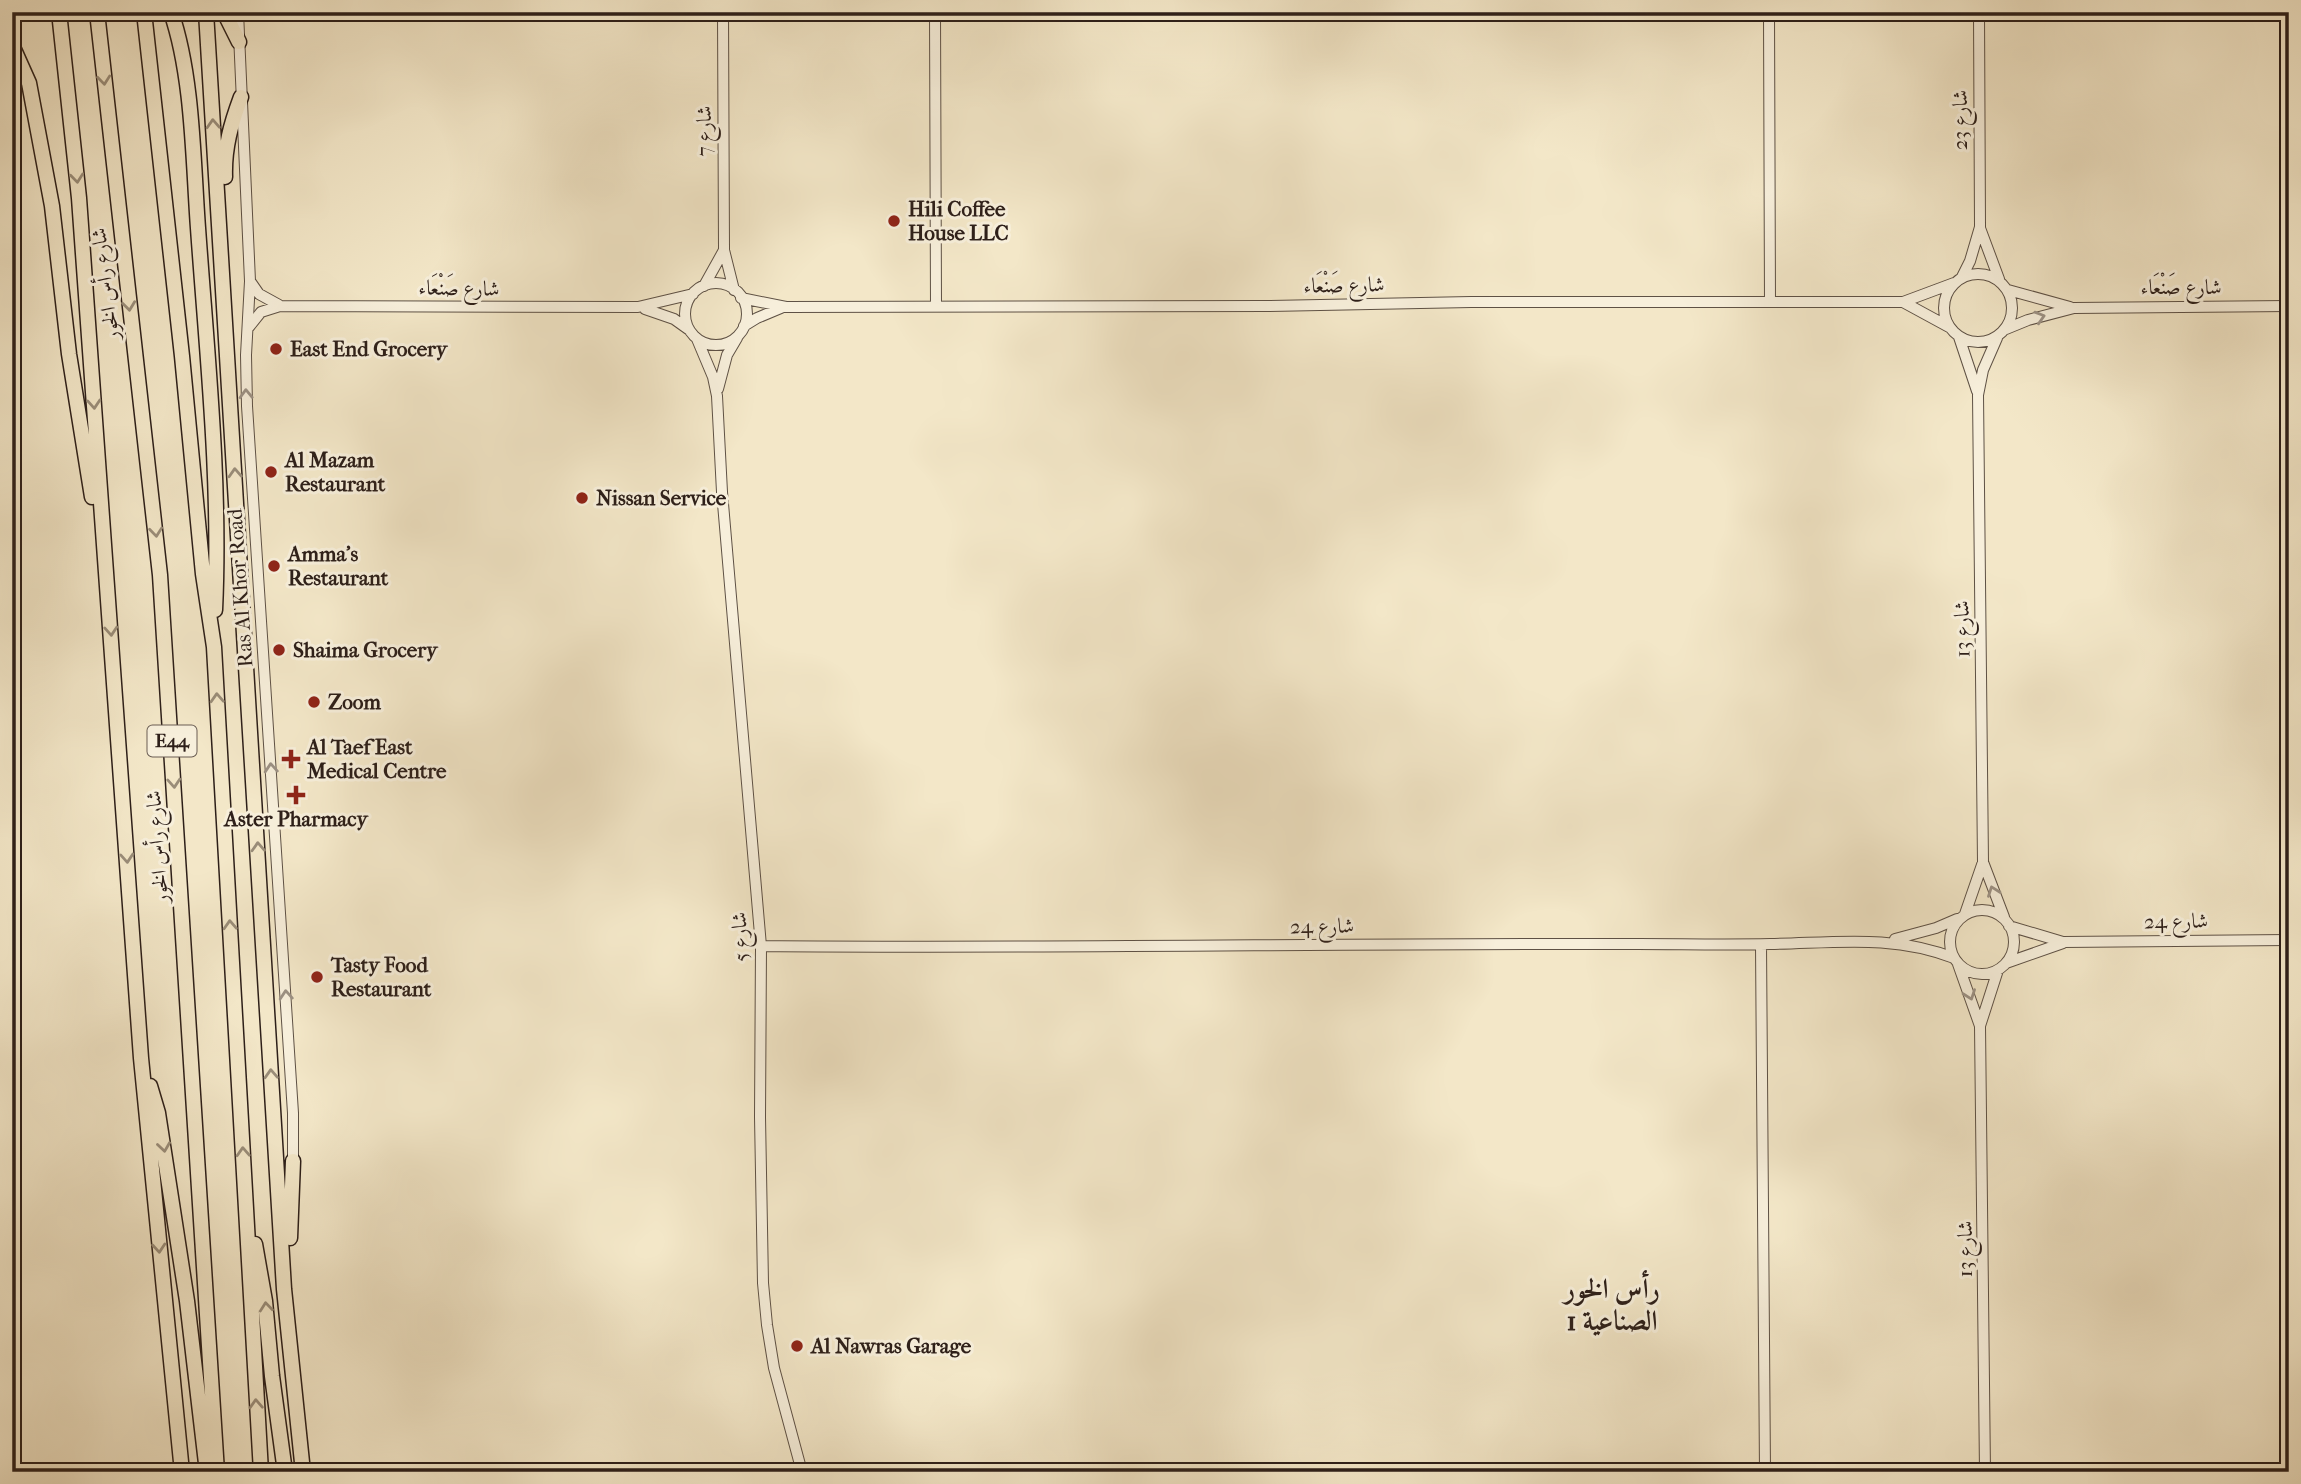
<svg xmlns="http://www.w3.org/2000/svg" width="2301" height="1484" font-family="'IM FELL French Canon',Amiri,serif">
<style>
.lines{fill:none;stroke-linecap:round;stroke-linejoin:round}
.minor-casing{stroke:#5e5145;stroke-width:12}
.highway-casing{stroke:#2d1f19;stroke-width:17}
.minor{stroke:#f7efdb;stroke-width:10}
.highway{stroke:#f3e7c8;stroke-width:14}
.oneway{stroke:#9a8d79}
.oneway2{stroke:#9c9184}
.poi-dot{fill:#8f2418;stroke:#f7efdb;stroke-width:2.5}
.labels{text-anchor:middle;dominant-baseline:central;stroke-width:6;stroke-linejoin:round;paint-order:stroke}
.shield{fill:#f7efdb;stroke:#6a5d53;stroke-width:2}
.shield-label{font-size:19px;font-weight:bold;fill:#2d1f19}
.street-label{font-size:21px;fill:#2d1f19;stroke:#f7efdb}
.poi-label{font-size:21px;font-weight:bold;fill:#2d1f19;stroke:#f7efdb;text-anchor:start}
.district-label{font-size:28px;font-weight:bold;fill:#2d1f19;stroke:#f7efdb}
</style>
<rect width="100%" height="100%" fill="#f3e7c8"/>
<filter id="stains"><feTurbulence type="fractalNoise" baseFrequency=".00286" numOctaves="4"/><feColorMatrix values="0 0 0 0 .2 0 0 0 0 .09 0 0 0 0 .02 0 0 0 .5 -.17"/></filter>
<radialGradient id="worn" r=".72"><stop offset=".6" stop-color="#630" stop-opacity="0"/><stop offset="1" stop-color="#630" stop-opacity=".3"/></radialGradient>
<g class="lines">
<g class="minor-casing">
<path id="minor" d="M 238,12 L 250,281 L 246,355 L 247,406 L 293,1113 L 293,1161
M 723,12 L 724,250 L 734,290
M 935,12 L 936,306
M 1769,12 L 1770,302
M 1980,228 L 1999,279
M1944 308a34 34 0 1 1 68 0a34 34 0 1 1-68 0Z
M 1962,277 L 1970,261 L 1980,227 L 1979,12
M 250,281 L 259,294 L 279,305
M685 314a31 31 0 1 1 62 0a31 31 0 1 1-62 0Z
M 704,286 L 724,250
M 2008,290 L 2070,307
M 741,298 L 786,307 L 1268,306 L 1471,302 L 1903,302 L 1954,283
M 1903,302 L 1949,327
M 645,309 L 674,319 L 688,329
M 744,326 L 757,318 L 781,308
M 249,327 L 261,312 L 280,306 L 638,307 L 693,294
M 2006,329 L 2028,320 L 2074,308 L 2289,306
M 1959,337 L 1977,391
M 697,339 L 713,377 L 717,396 L 722,492 L 761,946 L 760,1117 L 763,1283 L 767,1325 L 774,1368 L 802,1472
M 718,389 L 727,355 L 737,338
M 1983,862 L 2004,917
M1950 942a32 32 0 1 1 64 0a32 32 0 1 1-64 0Z
M 1965,914 L 1983,862 L 1978,395 L 1983,370 L 1997,338
M 2009,926 L 2063,942 L 2289,940
M 1895,939 L 1936,928 L 1957,919
M 1761,945 L 1765,1472
M 761,946 C 1053,949 1345,943 1638,944 C 1682,944 1726,945 1770,944 C 1834,943 1893,934 1954,958
M 2006,963 L 2063,943
M 1958,964 L 1980,1026
M 1985,1472 L 1980,1026 L 1998,970"/>
</g>
<g class="highway-casing">
<path id="highway" d="M 59,12 L 79,198 L 141,1058 L 182,1472
M 97,12 L 160,575 L 217,1472
M 144,12 L 182,356 L 203,574 L 214,647 L 261,1472
M 171,12 C 193,76 193,160 198,228 C 207,355 221,483 215,610
M 206,12 L 284,1289 L 303,1472
M 224,12 L 239,42
M 12,45 L 29,83 L 52,206 L 69,354 L 92,497
M 225,177 C 224,148 231,124 241,97
M 150,1086 L 158,1113 L 187,1301 L 207,1472
M 290,1238 L 293,1161
M 255,1244 L 265,1301 L 272,1376 L 285,1472"/>
</g>
<use href="#minor" class="minor"/>
<use href="#highway" class="highway"/>
</g>
<defs><path id="oneway-chevron" d="M-2-3.5L2.5 0L-2 3.5" fill="none" stroke-width="1.6" stroke-linecap="round" stroke-linejoin="round" transform="scale(1.75)"/></defs>
<g class="oneway">
<use href="#oneway-chevron" transform="translate(104 80) rotate(84)"/>
<use href="#oneway-chevron" transform="translate(213 124) rotate(-93)"/>
<use href="#oneway-chevron" transform="translate(77 178) rotate(84)"/>
<use href="#oneway-chevron" transform="translate(129 306) rotate(83)"/>
<use href="#oneway-chevron" transform="translate(94 404) rotate(86)"/>
<use href="#oneway-chevron" transform="translate(235 473) rotate(-93)"/>
<use href="#oneway-chevron" transform="translate(156 532) rotate(84)"/>
<use href="#oneway-chevron" transform="translate(111 631) rotate(86)"/>
<use href="#oneway-chevron" transform="translate(217 698) rotate(-93)"/>
<use href="#oneway-chevron" transform="translate(174 783) rotate(86)"/>
<use href="#oneway-chevron" transform="translate(258 847) rotate(-93)"/>
<use href="#oneway-chevron" transform="translate(127 858) rotate(86)"/>
<use href="#oneway-chevron" transform="translate(230 925) rotate(-93)"/>
<use href="#oneway-chevron" transform="translate(271 1074) rotate(-93)"/>
<use href="#oneway-chevron" transform="translate(164 1147) rotate(82)"/>
<use href="#oneway-chevron" transform="translate(243 1152) rotate(-93)"/>
<use href="#oneway-chevron" transform="translate(159 1248) rotate(85)"/>
<use href="#oneway-chevron" transform="translate(266 1307) rotate(-96)"/>
<use href="#oneway-chevron" transform="translate(256 1404) rotate(-93)"/>
</g>
<g class="oneway2">
<use href="#oneway-chevron" transform="translate(2040 317) rotate(-17)"/>
<use href="#oneway-chevron" transform="translate(246 394) rotate(-92)"/>
<use href="#oneway-chevron" transform="translate(271 768) rotate(-94)"/>
<use href="#oneway-chevron" transform="translate(1993 891) rotate(-110)"/>
<use href="#oneway-chevron" transform="translate(286 995) rotate(-94)"/>
<use href="#oneway-chevron" transform="translate(1970 995) rotate(70)"/>
</g>
<g class="poi-dot">
<circle cx="894" cy="221" r="7"/>
<circle cx="276" cy="349" r="7"/>
<circle cx="271" cy="472" r="7"/>
<circle cx="582" cy="498" r="7"/>
<circle cx="274" cy="566" r="7"/>
<circle cx="279" cy="650" r="7"/>
<circle cx="314" cy="702" r="7"/>
<path d="M287.5 748.5h7v7h7v7h-7v7h-7v-7h-7v-7h7z"/>
<path d="M292.5 784.5h7v7h7v7h-7v7h-7v-7h-7v-7h7z"/>
<circle cx="317" cy="977" r="7"/>
<circle cx="797" cy="1346" r="7"/>
</g>
<g class="labels">
<rect class="shield" x="147.5" y="725.5" width="49" height="31" rx="5"/>
<g class="shield-label">
<text x="172" y="741">E44</text>
</g>
<g class="street-label">
<text transform="translate(1960 120) rotate(-90)">شارع 23</text>
<text transform="translate(704 131) rotate(-90)">شارع 7</text>
<text transform="translate(105 284) rotate(-97)">شارع رأس الخور</text>
<text transform="translate(1344 285) rotate(-1)">شارع صَنْعَاء</text>
<text x="2181" y="287">شارع صَنْعَاء</text>
<text transform="translate(459 288) rotate(1)">شارع صَنْعَاء</text>
<text transform="translate(240 588) rotate(-94)">Ras Al Khor Road</text>
<text transform="translate(1962 629) rotate(-91)">شارع 13</text>
<text transform="translate(157 847) rotate(-94)">شارع رأس الخور</text>
<text transform="translate(2176 921) rotate(-1)">شارع 24</text>
<text transform="translate(1322 926) rotate(-1)">شارع 24</text>
<text transform="translate(740 937) rotate(-93)">شارع 5</text>
<text transform="translate(1965 1249) rotate(-90)">شارع 13</text>
</g>
<g class="poi-label">
<text x="908" y="209">Hili Coffee<tspan x="908" dy="24">House LLC</tspan></text>
<text x="290" y="349">East End Grocery</text>
<text x="285" y="460">Al Mazam<tspan x="285" dy="24">Restaurant</tspan></text>
<text x="596" y="498">Nissan Service</text>
<text x="288" y="554">Amma's<tspan x="288" dy="24">Restaurant</tspan></text>
<text x="293" y="650">Shaima Grocery</text>
<text x="328" y="702">Zoom</text>
<text x="307" y="747">Al Taef East<tspan x="307" dy="24">Medical Centre</tspan></text>
<text x="296" y="819" text-anchor="middle">Aster Pharmacy</text>
<text x="331" y="965">Tasty Food<tspan x="331" dy="24">Restaurant</tspan></text>
<text x="811" y="1346">Al Nawras Garage</text>
</g>
<g class="district-label">
<text x="1612" y="1288">رأس الخور<tspan x="1612" dy="32">الصناعية 1</tspan></text>
</g>
</g>
<rect width="2301" height="1484" fill="none" stroke="#f3e7c8" stroke-width="42"/>
<rect x="14" y="14" width="2273" height="1456" fill="none" stroke="#2d1f19" stroke-width="3.5"/>
<rect x="21" y="21" width="2259" height="1442" fill="none" stroke="#2d1f19" stroke-width="2"/>
<rect width="100%" height="100%" filter="url(#stains)"/>
<rect width="100%" height="100%" fill="url(#worn)"/>
</svg>
